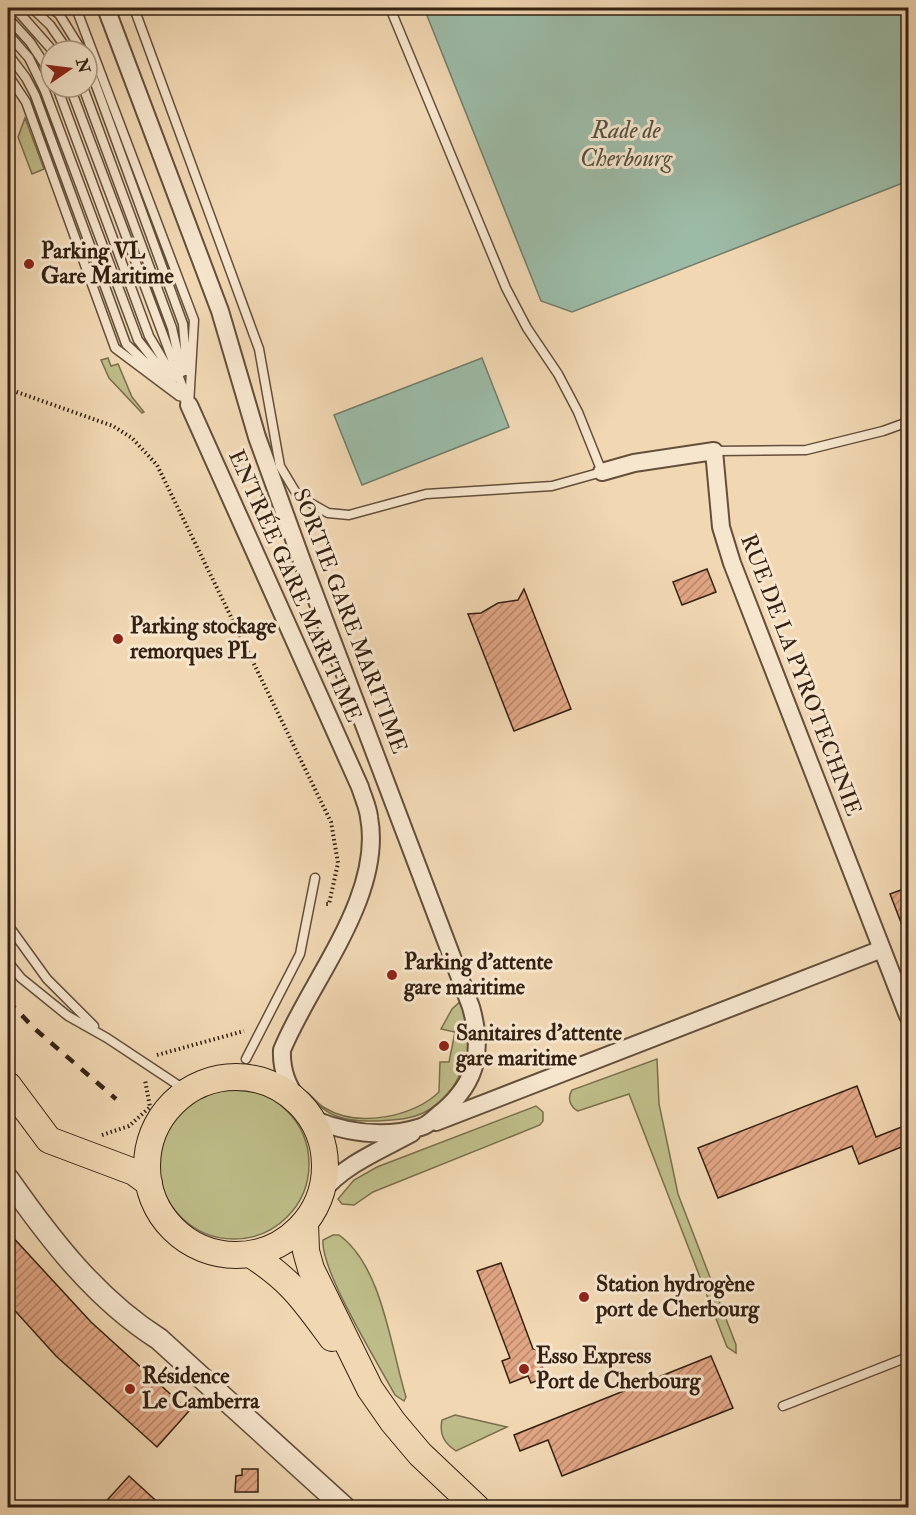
<svg xmlns="http://www.w3.org/2000/svg" width="916" height="1515" font-family="'IM FELL Double Pica',serif">
<style>
.green{fill:#bebd89;stroke:#796f4e;stroke-width:1.5}
.water{fill:#9cbba7;stroke:#727d6c;stroke-width:1.5}
.building{fill:url(#building-hatch);stroke:#342113;stroke-width:1.5}
.lines{fill:none;stroke-linecap:round;stroke-linejoin:round}
.service-casing{stroke:#634f3b;stroke-width:11}
.minor-casing{stroke:#634f3b;stroke-width:20}
.tertiary-casing{stroke:#634f3b;stroke-width:24}
.primary-casing{stroke:#342113;stroke-width:28}
.path{stroke:#342113;stroke-width:4;stroke-dasharray:1.5 3;stroke-linecap:butt}
.service{stroke:#f6e6ce;stroke-width:8}
.minor{stroke:#f6e6ce;stroke-width:16}
.tertiary{stroke:#f6e6ce;stroke-width:21}
.primary{stroke:#f1d8b3;stroke-width:26}
.rail{stroke:#342113;stroke-width:4.5;stroke-dasharray:10 10;stroke-linecap:butt}
.poi-dot{fill:#8f2418;stroke:#f6e6ce;stroke-width:2}
.labels{text-anchor:middle;dominant-baseline:central;stroke-width:6;stroke-linejoin:round;paint-order:stroke}
.poi-label{font-size:22px;font-weight:bold;fill:#342113;stroke:#f6e6ce;text-anchor:start}
.street-label{font-size:22px;fill:#342113;stroke:#f6e6ce}
.water-label{font-size:24px;font-style:italic;fill:#534f3f;stroke:#f6e6ce}
</style>
<defs>
<pattern id="building-hatch" width="6" height="6" patternUnits="userSpaceOnUse" patternTransform="scale(1.5)"><rect width="6" height="6" fill="#e2a685"/><path d="M-1 1l2-2M0 6l6-6M5 7l2-2" fill="none" stroke="#b8876c"/></pattern>
</defs>
<rect width="100%" height="100%" fill="#f1d8b3"/>
<filter id="stains"><feTurbulence type="fractalNoise" baseFrequency=".00333" numOctaves="4"/><feColorMatrix values="0 0 0 0 .2 0 0 0 0 .09 0 0 0 0 .02 0 0 0 .5 -.17"/></filter>
<radialGradient id="worn" r=".72"><stop offset=".6" stop-color="#630" stop-opacity="0"/><stop offset="1" stop-color="#630" stop-opacity=".3"/></radialGradient>
<path class="green" d="M 25,118 L 44,169 L 32,174 L 18,137 Z
M 108,358 L 111,366 L 118,364 L 132,397 L 144,412 L 142,413 L 109,378 L 101,360 Z
M 462,1000 C 464,1008 468,1018 469,1027 C 472,1060 455,1096 425,1112 C 410,1120 391,1120 375,1121 C 345,1122 325,1117 307,1092 C 313,1097 318,1104 325,1108 C 357,1128 414,1117 439,1092 L 440,1062 L 449,1062 L 455,1032 L 441,1029 L 452,1009 Z
M 657,1059 L 659,1104 L 678,1194 L 736,1345 L 736,1353 L 727,1347 L 629,1094 L 578,1111 C 570,1107 567,1098 572,1090 Z
M159 1164a75 75 0 1 1 150 0a75 75 0 1 1-150 0Z
M 536,1106 L 543,1112 L 543,1121 L 540,1125 L 373,1192 L 354,1205 L 342,1204 L 338,1199 L 354,1180 L 377,1167 Z
M 333,1235 L 339,1235 C 382,1265 391,1349 406,1397 L 404,1401 L 395,1395 C 379,1365 320,1270 323,1240 Z
M 455,1415 L 507,1427 L 456,1451 C 444,1443 439,1434 442,1420 Z"/>
<path class="water" d="M 424,8 L 908,8 L 908,181 L 572,312 L 541,301 Z
M 482,358 L 509,427 L 362,485 L 334,415 Z"/>
<path class="building" d="M 707,569 L 716,592 L 682,605 L 673,582 Z
M 524,589 L 571,709 L 514,731 L 468,614 L 481,613 L 498,603 L 518,600 Z
M 909,887 L 909,938 L 907,938 L 890,894 Z
M 857,1086 L 876,1137 L 909,1124 L 909,1144 L 859,1164 L 852,1146 L 718,1198 L 698,1148 Z
M 8,1232 L 91,1322 L 189,1411 L 157,1447 L 56,1356 L 8,1303 Z
M 501,1263 L 533,1349 L 536,1349 L 546,1377 L 531,1383 L 528,1376 L 510,1383 L 502,1361 L 510,1358 L 477,1271 Z
M 711,1356 L 733,1408 L 562,1476 L 548,1440 L 520,1451 L 514,1435 Z
M 242,1469 L 258,1469 L 258,1492 L 235,1492 L 236,1476 L 242,1475 Z
M 129,1476 L 164,1508 L 100,1508 Z"/>
<g class="lines">
<g class="service-casing">
<path id="service" d="M 15,8 L 53,51
M 32,8 L 50,25 L 68,51
M 50,8 L 59,14 L 82,51
M 76,8 L 194,320 L 189,405
M 134,8 L 259,349 L 280,466 L 298,496 L 328,513 L 349,515 L 426,494 L 552,486 L 602,472 L 578,412 L 558,374 L 527,328 L 506,288 L 390,8
M 8,18 L 30,42 L 51,74
M 8,34 L 29,58 L 45,91 L 138,340 L 189,405
M 8,54 L 26,78 L 35,95 L 126,344 L 167,383
M 87,61 L 183,324 L 187,371
M 8,75 L 26,102 L 115,348 L 179,396
M 57,87 L 149,336 L 174,378
M 70,87 L 186,396
M 83,87 L 172,328 L 182,372
M 714,451 L 806,450 L 883,431 L 908,422
M 8,925 L 47,979 L 94,1026
M 8,962 L 21,978 L 68,1016 L 107,1038 L 187,1091
M 246,1059 L 300,954 L 315,878
M 783,1406 L 908,1357"/>
</g>
<g class="minor-casing">
<path id="minor" d="M 106,8 L 220,311 L 257,437 L 302,561 L 471,1007 C 483,1050 478,1081 443,1111 C 436,1116 429,1125 421,1127 C 384,1139 347,1133 312,1119
M 189,405 L 360,787 C 363,797 368,807 369,817 C 384,896 310,981 282,1050 C 281,1071 288,1087 300,1103
M 602,472 L 634,463 L 714,451 L 721,527 L 732,563 L 908,1016
M 436,1122 L 882,949
M 321,1193 C 343,1165 381,1150 412,1133"/>
</g>
<g class="tertiary-casing">
<path id="tertiary" d="M 8,1179 C 50,1239 96,1299 159,1339 L 345,1508"/>
</g>
<g class="primary-casing">
<path id="primary" d="M147 1166a89 89 0 1 1 178 0a89 89 0 1 1-178 0Z
M 8,1085 L 49,1140 L 134,1172 L 149,1183
M 305,1223 L 306,1251 L 311,1269 L 370,1389 L 393,1422 L 420,1454 L 477,1508
M 250,1254 C 291,1280 304,1300 332,1338"/>
</g>
<path class="path" d="M 8,389 L 113,426 L 132,438 L 157,465 L 331,822 L 338,863 L 329,904 L 324,904
M 157,1055 L 244,1031
M 102,1135 L 129,1126 L 150,1107 L 145,1080"/>
<use href="#service" class="service"/>
<use href="#minor" class="minor"/>
<use href="#tertiary" class="tertiary"/>
<use href="#primary" class="primary"/>
<path class="rail" d="M 8,1001 L 35,1029 L 116,1099"/>
</g>
<g class="poi-dot">
<circle cx="29" cy="264" r="6"/>
<circle cx="118" cy="639" r="6"/>
<circle cx="392" cy="975" r="6"/>
<circle cx="444" cy="1046" r="6"/>
<circle cx="584" cy="1297" r="6"/>
<circle cx="524" cy="1369" r="6"/>
<circle cx="130" cy="1389" r="6"/>
</g>
<g class="labels">
<g class="poi-label">
<text x="41" y="251">Parking VL<tspan x="41" dy="25">Gare Maritime</tspan></text>
<text x="130" y="626">Parking stockage<tspan x="130" dy="25">remorques PL</tspan></text>
<text x="404" y="962">Parking d'attente<tspan x="404" dy="25">gare maritime</tspan></text>
<text x="456" y="1033">Sanitaires d'attente<tspan x="456" dy="25">gare maritime</tspan></text>
<text x="596" y="1284">Station hydrogène<tspan x="596" dy="25">port de Cherbourg</tspan></text>
<text x="536" y="1356">Esso Express<tspan x="536" dy="25">Port de Cherbourg</tspan></text>
<text x="142" y="1376">Résidence<tspan x="142" dy="25">Le Camberra</tspan></text>
</g>
<g class="street-label">
<text transform="translate(295 586) rotate(66)">ENTRÉE GARE MARITIME</text>
<text transform="translate(350 621) rotate(69)">SORTIE GARE MARITIME</text>
<text transform="translate(801 675) rotate(69)">RUE DE LA PYROTECHNIE</text>
</g>
<g class="water-label">
<text x="626" y="130">Rade de<tspan x="626" dy="28">Cherbourg</tspan></text>
</g>
</g>
<rect width="916" height="1515" fill="none" stroke="#f1d8b3" stroke-width="30"/>
<rect x="9" y="9" width="898" height="1497" fill="none" stroke="#342113" stroke-width="3"/>
<rect x="15" y="15" width="886" height="1485" fill="none" stroke="#342113" stroke-width="1.5"/>
<g transform="translate(69 69) rotate(76)"><circle r="28" fill="#f6e6ce" stroke="#a89783" stroke-width="1.5"/>
<path d="M0-4.5L10 22L0 15L-10 22Z" fill="#8f2418"/>
<text y="-9" font-size="16" font-weight="bold" text-anchor="middle" fill="#342113">N</text>
</g>
<rect width="100%" height="100%" filter="url(#stains)"/>
<rect width="100%" height="100%" fill="url(#worn)"/>
</svg>
